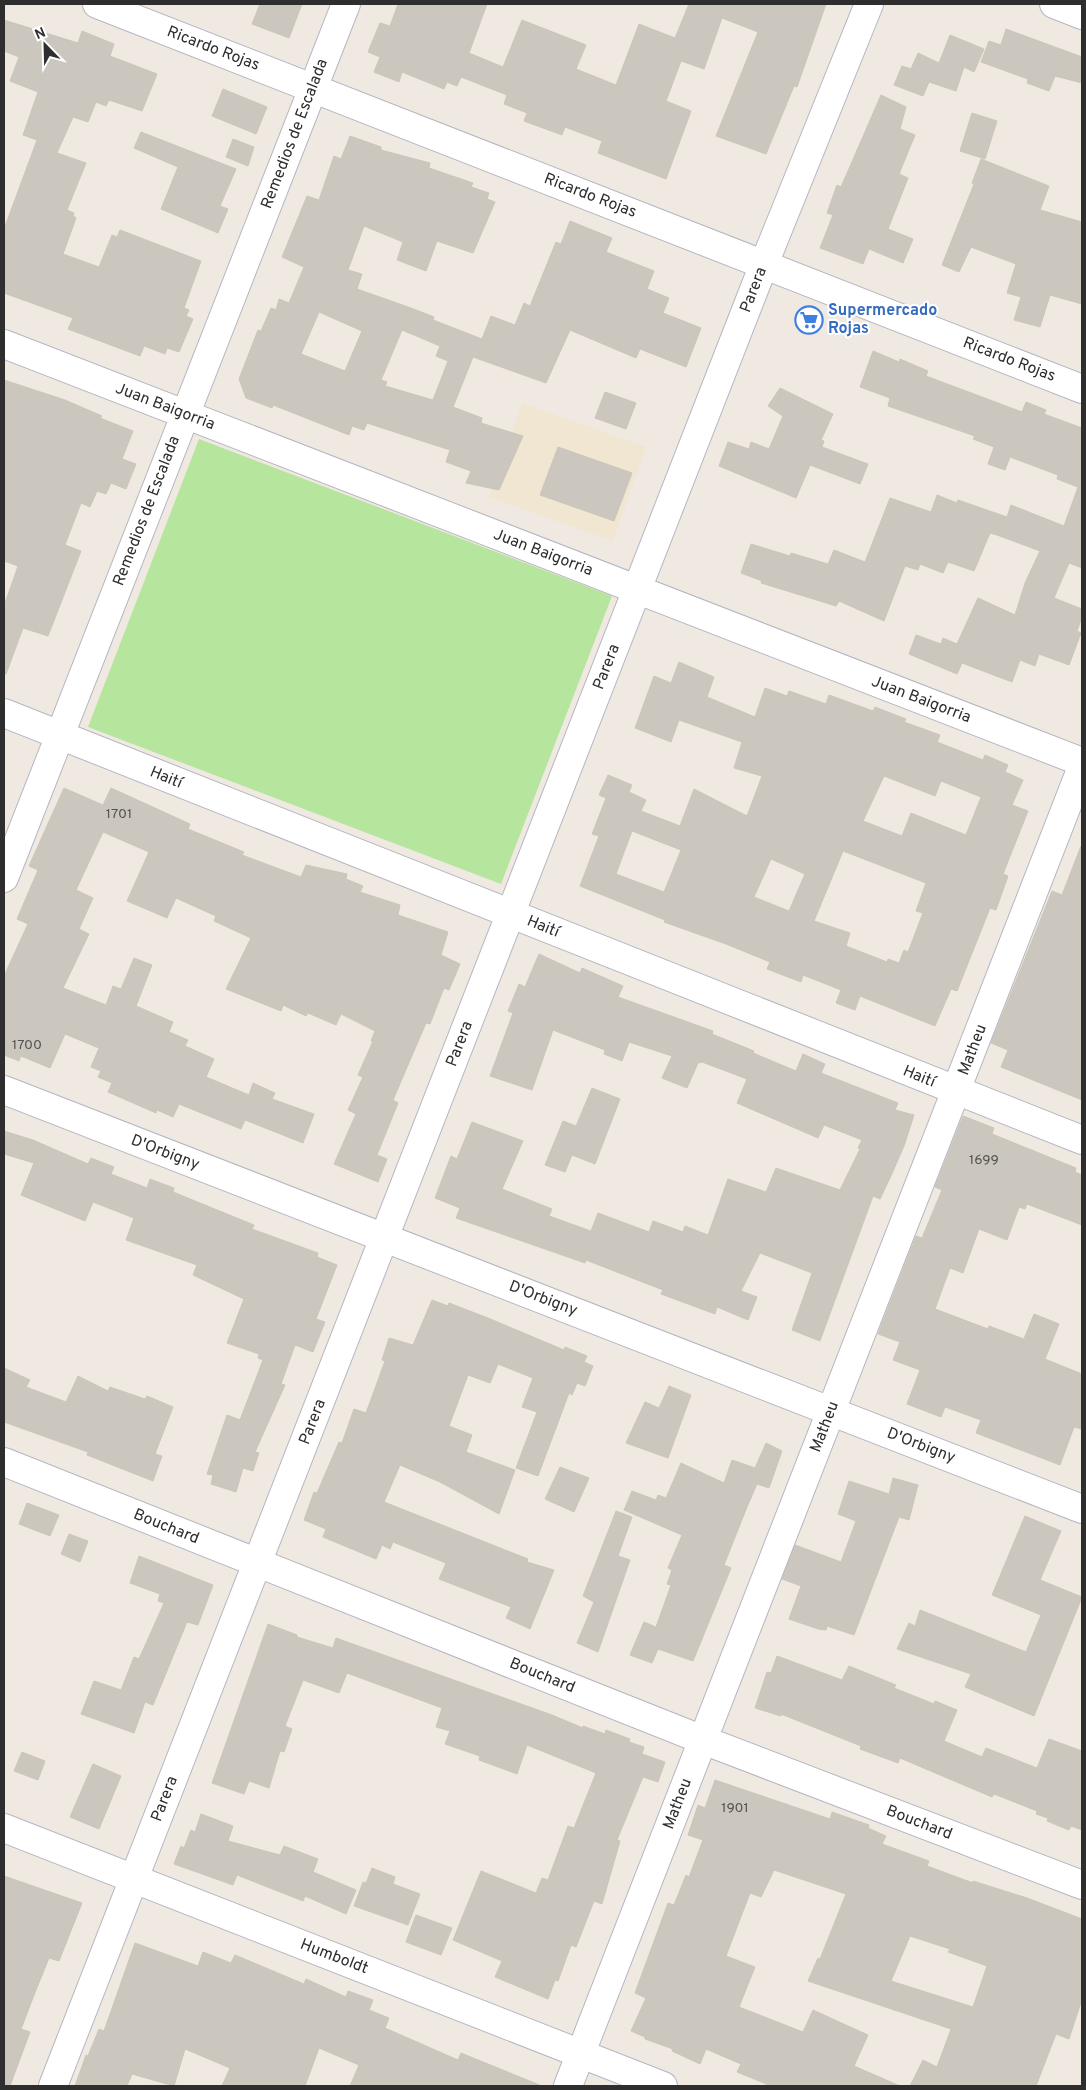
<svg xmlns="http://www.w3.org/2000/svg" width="1086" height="2090" font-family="Overpass,sans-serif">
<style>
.education{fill:#f0e6d1}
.green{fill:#b6e59e}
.building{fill:#cbc7bf;stroke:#cbc5ba;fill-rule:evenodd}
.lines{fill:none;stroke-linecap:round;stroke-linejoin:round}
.minor-casing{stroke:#b4b7c1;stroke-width:30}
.secondary-casing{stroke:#b4b7c1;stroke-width:30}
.minor{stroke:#fff;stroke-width:28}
.secondary{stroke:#fff;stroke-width:28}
.labels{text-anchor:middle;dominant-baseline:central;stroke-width:4;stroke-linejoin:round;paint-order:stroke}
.number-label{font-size:14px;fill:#555452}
.street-label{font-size:16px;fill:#2e2e2e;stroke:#fff}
.shop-label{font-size:16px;font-weight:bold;fill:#366cbe;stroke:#fff;text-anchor:start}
</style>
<rect width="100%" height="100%" fill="#efe9e1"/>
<path class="education" d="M 522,403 L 646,447 L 613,541 L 489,497 Z"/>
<path class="green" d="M 199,439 L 612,596 L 501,884 L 88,727 Z"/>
<path class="building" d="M 260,4 L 302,4 L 289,38 L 252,24 Z
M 398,4 L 487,4 L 469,53 L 503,67 L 522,20 L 586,45 L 576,69 L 616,85 L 639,24 L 675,38 L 689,4 L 826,4 L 797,87 L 794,86 L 766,154 L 716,136 L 758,32 L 722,18 L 704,69 L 681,61 L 666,101 L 691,111 L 666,179 L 598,153 L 602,141 L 565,127 L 562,135 L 524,121 L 527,113 L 504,104 L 507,95 L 461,77 L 457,86 L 447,82 L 444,89 L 402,72 L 399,82 L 374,72 L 380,57 L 368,52 L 380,23 L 390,26 Z
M 4,20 L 78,43 L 82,31 L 114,44 L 110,56 L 157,74 L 142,111 L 109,100 L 106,106 L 96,102 L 88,122 L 73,117 L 57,153 L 86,163 L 67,210 L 74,213 L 73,216 L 76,218 L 63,254 L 99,267 L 112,235 L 117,237 L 120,230 L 201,261 L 184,308 L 189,310 L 186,316 L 193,319 L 179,352 L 167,348 L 165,354 L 144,346 L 140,356 L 68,329 L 73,318 L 4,293 L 4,229 L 37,140 L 23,135 L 38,92 L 10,81 L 19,57 L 4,51 Z
M 1006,29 L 1082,57 L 1082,83 L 1055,76 L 1049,91 L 1027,83 L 1028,79 L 981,62 L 989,41 L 1001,45 Z
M 950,35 L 984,49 L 974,72 L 964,67 L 956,91 L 929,82 L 923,96 L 894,85 L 902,66 L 911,69 L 918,53 L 939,63 Z
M 223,89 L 267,107 L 256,134 L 212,116 Z
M 881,95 L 906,107 L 900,129 L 915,135 L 899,174 L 908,178 L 888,229 L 913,239 L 903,263 L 869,249 L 863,264 L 820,248 L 833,215 L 827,213 L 837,185 L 841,187 Z
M 972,113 L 997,121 L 985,159 L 960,151 Z
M 141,132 L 236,169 L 220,206 L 228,209 L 218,233 L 161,209 L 178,167 L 134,148 Z
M 350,136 L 381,147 L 381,150 L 430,163 L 429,168 L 473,183 L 471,187 L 489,193 L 487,199 L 495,202 L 473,253 L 437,241 L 426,271 L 397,260 L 403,242 L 364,226 L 348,270 L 362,274 L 357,289 L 411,308 L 434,317 L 433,320 L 482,339 L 491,316 L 515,325 L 524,303 L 530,306 L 556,242 L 561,244 L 570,221 L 612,238 L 606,252 L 654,271 L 647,289 L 669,298 L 663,313 L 701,328 L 686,367 L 640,349 L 636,358 L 570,330 L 546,383 L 473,357 L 453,407 L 482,418 L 481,423 L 523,436 L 499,490 L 466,483 L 471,471 L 446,462 L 450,450 L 367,423 L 364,430 L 352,426 L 349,435 L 273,405 L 272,408 L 246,398 L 239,379 L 258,330 L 261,331 L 271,308 L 276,310 L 279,299 L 289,303 L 304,267 L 282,257 L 307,196 L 319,200 L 334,156 L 341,159 ZM 319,312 L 362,331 L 345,371 L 301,354 ZM 402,330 L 440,346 L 436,356 L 448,361 L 433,400 L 385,386 L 387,382 L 381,380 Z
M 233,139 L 254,147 L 248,166 L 226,157 Z
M 981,159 L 1049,186 L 1040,210 L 1082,222 L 1082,304 L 1050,295 L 1040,327 L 1014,320 L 1021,297 L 1007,293 L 1016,264 L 971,247 L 959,272 L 942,265 L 974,184 L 972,183 Z
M 873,351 L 899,362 L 900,359 L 928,371 L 926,376 L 1022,412 L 1026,402 L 1046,410 L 1044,414 L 1082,428 L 1082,568 L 1069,563 L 1054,598 L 1082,609 L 1082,617 L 1077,631 L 1081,633 L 1069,665 L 1039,654 L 1035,666 L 1020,660 L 1012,682 L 962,663 L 957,674 L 909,654 L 916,635 L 941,644 L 943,638 L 957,644 L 978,598 L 1015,615 L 1025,583 L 1040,551 L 997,535 L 990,533 L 974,571 L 948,562 L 943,573 L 920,564 L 918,570 L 905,566 L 884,621 L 839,601 L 836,606 L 761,583 L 762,581 L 741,573 L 751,544 L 790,556 L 791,553 L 828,564 L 834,550 L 865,562 L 890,498 L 931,512 L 937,495 L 957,503 L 958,500 L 1007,517 L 1011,505 L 1064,526 L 1078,487 L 1057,479 L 1058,475 L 1010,457 L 1005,470 L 988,464 L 994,447 L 973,439 L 975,436 L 888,406 L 890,398 L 860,387 Z
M 4,380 L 65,400 L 102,416 L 100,418 L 133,431 L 122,459 L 136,464 L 126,489 L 111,483 L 106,494 L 97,491 L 90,507 L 81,503 L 65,545 L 81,551 L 48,636 L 23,628 L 6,674 L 4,674 L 4,606 L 18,566 L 4,561 Z
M 780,388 L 833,414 L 821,440 L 824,441 L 822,447 L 868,464 L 860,484 L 810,465 L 796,498 L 719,466 L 728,442 L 749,449 L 751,442 L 769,449 L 783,416 L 768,406 Z
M 605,392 L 636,403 L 626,429 L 595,418 Z
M 558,447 L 632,473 L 614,521 L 540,495 Z
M 679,662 L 714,677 L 707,697 L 755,717 L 765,688 L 787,696 L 789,691 L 826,704 L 829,695 L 873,711 L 875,707 L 906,719 L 904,722 L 940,735 L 937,742 L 983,760 L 985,755 L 1008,765 L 1005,772 L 1023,780 L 1012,805 L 1028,811 L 1003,874 L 1008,876 L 996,910 L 990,908 L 957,991 L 951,989 L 935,1026 L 860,996 L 855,1010 L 836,1003 L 841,990 L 803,975 L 801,982 L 767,969 L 770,962 L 726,944 L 664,922 L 665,920 L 580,886 L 599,836 L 592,834 L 606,798 L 599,795 L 608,775 L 632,785 L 629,792 L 646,800 L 641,811 L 680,826 L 694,789 L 747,816 L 762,776 L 734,768 L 742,742 L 679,720 L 671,742 L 635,728 L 654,676 L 671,683 ZM 884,776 L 935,796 L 941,781 L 981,797 L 966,835 L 911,813 L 902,836 L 863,821 ZM 632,831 L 681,850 L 664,892 L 616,874 ZM 843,851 L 926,883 L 916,911 L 923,913 L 908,952 L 904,950 L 899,963 L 888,959 L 887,962 L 846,946 L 850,933 L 814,921 ZM 771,859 L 805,874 L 789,911 L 754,897 Z
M 64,788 L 103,805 L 111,788 L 190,824 L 188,829 L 244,852 L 242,855 L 301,877 L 306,865 L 347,874 L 346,879 L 363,886 L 360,892 L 400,905 L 398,915 L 448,932 L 441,955 L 460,964 L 449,990 L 444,988 L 430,1024 L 426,1023 L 393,1100 L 398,1103 L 377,1155 L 387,1159 L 378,1182 L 334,1164 L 356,1114 L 348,1110 L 363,1077 L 358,1075 L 373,1041 L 371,1041 L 375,1031 L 341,1014 L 336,1025 L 308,1013 L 306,1016 L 283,1005 L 281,1011 L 226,989 L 251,938 L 214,921 L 216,916 L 176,898 L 167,918 L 127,901 L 149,852 L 103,832 L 76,890 L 93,898 L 79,929 L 89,934 L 63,988 L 106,1005 L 113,986 L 121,989 L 134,958 L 152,965 L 136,1006 L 173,1022 L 169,1032 L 188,1040 L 185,1046 L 214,1059 L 206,1077 L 249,1095 L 253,1083 L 275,1093 L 272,1099 L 314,1114 L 303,1143 L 245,1120 L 241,1129 L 179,1104 L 173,1117 L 157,1110 L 156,1113 L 108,1092 L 112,1083 L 98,1077 L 101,1071 L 91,1067 L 99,1048 L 65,1034 L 50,1068 L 21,1056 L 19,1061 L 4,1055 L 4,976 L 28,924 L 17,919 L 38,870 L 29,866 Z
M 1081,846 L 1082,846 L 1082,1100 L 1001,1067 L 1008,1050 L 991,1043 L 1052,891 L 1062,895 Z
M 539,954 L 580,973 L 582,968 L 623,986 L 618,997 L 713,1031 L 712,1034 L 754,1051 L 753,1053 L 796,1071 L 803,1054 L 825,1064 L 821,1073 L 898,1103 L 895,1110 L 914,1115 L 904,1146 L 890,1178 L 880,1199 L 873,1196 L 820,1341 L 792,1330 L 812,1273 L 760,1253 L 741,1291 L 757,1297 L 748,1320 L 717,1307 L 715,1314 L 661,1294 L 663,1290 L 586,1260 L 585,1263 L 456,1218 L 460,1208 L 435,1198 L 451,1156 L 457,1159 L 472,1122 L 523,1141 L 502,1189 L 552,1209 L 549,1216 L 591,1231 L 598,1213 L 649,1232 L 653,1221 L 683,1232 L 685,1226 L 708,1235 L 728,1179 L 766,1192 L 776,1168 L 840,1190 L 860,1149 L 858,1148 L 862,1140 L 824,1125 L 818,1138 L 737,1103 L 747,1079 L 702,1062 L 698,1063 L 687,1088 L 662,1078 L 672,1056 L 629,1042 L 622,1061 L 604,1054 L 605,1050 L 553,1030 L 532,1090 L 490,1076 L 513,1013 L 508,1011 L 519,984 L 525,987 Z
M 592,1088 L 620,1099 L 595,1164 L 572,1155 L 565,1172 L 545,1165 L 563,1121 L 576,1126 Z
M 963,1116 L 994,1128 L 992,1134 L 1076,1168 L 1075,1172 L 1082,1175 L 1082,1225 L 1027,1204 L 1025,1209 L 1019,1207 L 1007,1240 L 979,1229 L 963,1273 L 950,1268 L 935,1309 L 988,1329 L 989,1326 L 1024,1339 L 1034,1314 L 1059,1324 L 1045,1359 L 1082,1374 L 1082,1429 L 1074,1427 L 1060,1465 L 976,1433 L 981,1420 L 945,1407 L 941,1417 L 907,1404 L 920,1370 L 893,1360 L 900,1342 L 878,1334 L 916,1236 L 922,1238 L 942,1190 L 935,1187 Z
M 4,1131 L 33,1140 L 88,1164 L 91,1158 L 114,1167 L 111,1174 L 147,1188 L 150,1179 L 174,1188 L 173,1192 L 254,1225 L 252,1229 L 318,1253 L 317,1257 L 337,1265 L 316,1319 L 325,1322 L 313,1352 L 295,1345 L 281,1384 L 285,1385 L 255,1452 L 259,1453 L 253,1471 L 243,1468 L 236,1492 L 211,1484 L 213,1475 L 207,1474 L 227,1415 L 240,1420 L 263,1360 L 258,1358 L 259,1354 L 227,1343 L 244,1299 L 193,1275 L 197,1265 L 126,1240 L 134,1218 L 93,1202 L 85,1221 L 21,1195 L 34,1163 L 4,1154 Z
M 432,1300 L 448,1306 L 449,1303 L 488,1318 L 564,1350 L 565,1347 L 587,1356 L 584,1362 L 593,1366 L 585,1386 L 577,1383 L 572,1395 L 569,1393 L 538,1476 L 516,1468 L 537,1412 L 522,1407 L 533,1378 L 498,1364 L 490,1383 L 468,1375 L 449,1426 L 472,1435 L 466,1452 L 515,1470 L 499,1514 L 440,1482 L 400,1465 L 384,1502 L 528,1559 L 527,1562 L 554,1570 L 530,1629 L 506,1618 L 511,1607 L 439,1579 L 446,1563 L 393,1542 L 390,1549 L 382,1545 L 376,1559 L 323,1537 L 326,1529 L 304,1520 L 314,1492 L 317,1493 L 339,1442 L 342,1443 L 354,1409 L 366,1413 L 385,1361 L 382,1360 L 389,1338 L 413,1345 Z
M 4,1368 L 30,1380 L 26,1387 L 66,1402 L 78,1376 L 108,1391 L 110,1387 L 145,1399 L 147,1396 L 173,1407 L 155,1454 L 162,1456 L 153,1481 L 87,1455 L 88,1452 L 4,1422 Z
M 669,1386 L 691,1395 L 668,1458 L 626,1443 L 645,1402 L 659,1408 Z
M 766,1443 L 782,1451 L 769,1488 L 757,1484 L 747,1507 L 724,1565 L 731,1568 L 693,1661 L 658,1649 L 652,1663 L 630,1655 L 644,1622 L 656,1627 L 671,1585 L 667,1584 L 672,1570 L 668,1568 L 682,1535 L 624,1510 L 632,1491 L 656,1500 L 658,1495 L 666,1498 L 681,1463 L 724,1483 L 732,1460 L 755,1468 Z
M 560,1467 L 589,1478 L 574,1512 L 545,1499 Z
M 893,1478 L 918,1485 L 909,1520 L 899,1517 L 854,1635 L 827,1626 L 826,1630 L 818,1629 L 789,1619 L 801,1586 L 782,1579 L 795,1545 L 841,1562 L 856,1521 L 838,1514 L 849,1481 L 889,1494 Z
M 27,1503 L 59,1515 L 50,1536 L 19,1524 Z
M 616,1511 L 632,1517 L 618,1556 L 630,1560 L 598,1652 L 577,1643 L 594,1602 L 583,1596 Z
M 1025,1516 L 1061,1531 L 1040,1580 L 1082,1597 L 1034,1716 L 965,1687 L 971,1674 L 897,1649 L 909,1623 L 915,1626 L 920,1610 L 1026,1652 L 1041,1615 L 992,1595 Z
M 69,1534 L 88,1541 L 80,1562 L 61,1554 Z
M 139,1556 L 213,1585 L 198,1625 L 187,1622 L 153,1705 L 145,1702 L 134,1733 L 81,1714 L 94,1681 L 121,1690 L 134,1657 L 139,1659 L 164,1603 L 158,1601 L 160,1594 L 130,1583 Z
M 268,1624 L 297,1635 L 297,1637 L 333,1648 L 336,1638 L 552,1715 L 583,1728 L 583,1726 L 605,1734 L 606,1730 L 630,1739 L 629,1742 L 644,1747 L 642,1754 L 665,1762 L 658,1782 L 643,1777 L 617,1840 L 620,1841 L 602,1904 L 594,1901 L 576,1947 L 571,1945 L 558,1981 L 555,1980 L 548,1999 L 495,1977 L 502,1961 L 453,1940 L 481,1871 L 536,1893 L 542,1878 L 548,1880 L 568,1826 L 574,1828 L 596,1773 L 527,1745 L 517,1774 L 479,1760 L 480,1756 L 445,1744 L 450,1731 L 436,1727 L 442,1708 L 347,1673 L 339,1693 L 303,1680 L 285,1726 L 292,1729 L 284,1752 L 280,1751 L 269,1788 L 249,1781 L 244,1794 L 212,1783 Z
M 777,1656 L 842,1680 L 849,1666 L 896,1685 L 894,1688 L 934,1704 L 935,1701 L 957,1710 L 944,1741 L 982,1757 L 986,1748 L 1037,1768 L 1049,1739 L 1082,1751 L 1082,1830 L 1071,1826 L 1069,1830 L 1047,1821 L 1048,1818 L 1036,1814 L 1037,1811 L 994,1794 L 992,1797 L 900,1758 L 898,1763 L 860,1749 L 861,1746 L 781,1714 L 781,1716 L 755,1708 L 767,1672 L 771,1673 Z
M 22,1752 L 45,1761 L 38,1780 L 14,1771 Z
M 93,1764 L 121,1776 L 99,1829 L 70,1817 Z
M 715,1780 L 830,1819 L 832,1812 L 869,1825 L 868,1828 L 886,1836 L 882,1844 L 929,1861 L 927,1866 L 973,1883 L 973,1881 L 1027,1898 L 1082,1919 L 1082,1999 L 1069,2039 L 1056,2034 L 1036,2086 L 910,2086 L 923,2060 L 937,2067 L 951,2029 L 808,1981 L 818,1958 L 820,1959 L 846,1894 L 774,1870 L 761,1897 L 750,1893 L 726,1956 L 755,1967 L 739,2007 L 803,2032 L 813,2010 L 868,2035 L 854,2066 L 900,2086 L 771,2086 L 737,2072 L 741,2064 L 706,2049 L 700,2064 L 672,2051 L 673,2049 L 645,2039 L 645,2037 L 631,2031 L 646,1998 L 635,1993 L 668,1903 L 674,1905 L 686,1875 L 689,1877 L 703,1840 L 688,1835 L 698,1805 L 705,1808 ZM 910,1936 L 950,1949 L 948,1952 L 987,1966 L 973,2007 L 891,1981 Z
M 201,1814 L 233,1826 L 228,1841 L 280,1855 L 284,1846 L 318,1859 L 313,1872 L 356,1890 L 346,1914 L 305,1896 L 303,1901 L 237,1875 L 233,1885 L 174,1864 L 181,1846 L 184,1848 L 191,1830 L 195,1832 Z
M 372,1868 L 395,1877 L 393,1884 L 420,1894 L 408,1925 L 354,1906 L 363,1882 L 366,1883 Z
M 4,1876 L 82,1903 L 59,1961 L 49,1958 L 36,1990 L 21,2029 L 30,2032 L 10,2086 L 4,2086 Z
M 416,1915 L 452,1928 L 441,1955 L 406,1942 Z
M 135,1943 L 198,1966 L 203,1952 L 231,1963 L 235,1955 L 304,1984 L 306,1979 L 346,1997 L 348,1991 L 373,2000 L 369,2010 L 389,2018 L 385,2028 L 458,2060 L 461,2053 L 542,2086 L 350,2086 L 359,2065 L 319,2048 L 305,2086 L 222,2086 L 230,2068 L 185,2049 L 174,2086 L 132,2074 L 127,2086 L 75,2086 L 86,2055 L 88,2056 L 99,2029 L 104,2031 Z"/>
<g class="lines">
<g class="minor-casing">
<path id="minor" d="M 97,4 L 1082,389
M 1054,4 L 1082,15
M 4,344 L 1082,762
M 4,713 L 1082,1140
M 4,878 L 346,4
M 4,1090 L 1082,1509
M 4,1462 L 703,1740 L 1082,1885
M 53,2086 L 764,264 L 869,4
M 568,2086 L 1082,767"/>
</g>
<g class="secondary-casing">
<path id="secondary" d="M 4,1828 L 663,2086"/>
</g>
<use href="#minor" class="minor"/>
<use href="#secondary" class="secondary"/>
</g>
<defs>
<g id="supermarket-ring" transform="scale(1.4375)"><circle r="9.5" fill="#fff" stroke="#3f7fe0" stroke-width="1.5"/><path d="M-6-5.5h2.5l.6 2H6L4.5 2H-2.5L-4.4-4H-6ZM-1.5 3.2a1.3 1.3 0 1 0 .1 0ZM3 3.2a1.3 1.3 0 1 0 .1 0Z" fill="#3f7fe0"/></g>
</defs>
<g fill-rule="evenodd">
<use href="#supermarket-ring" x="809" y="320"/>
</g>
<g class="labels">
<g class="number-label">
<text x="119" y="814">1701</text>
<text x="27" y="1045">1700</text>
<text x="984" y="1160">1699</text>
<text x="735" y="1808">1901</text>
</g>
<g class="street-label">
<text transform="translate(213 49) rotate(21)">Ricardo Rojas</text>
<text transform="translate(295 134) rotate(-69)">Remedios de Escalada</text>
<text transform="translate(590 196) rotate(21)">Ricardo Rojas</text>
<text transform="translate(754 290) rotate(-69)">Parera</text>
<text transform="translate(1009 360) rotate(21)">Ricardo Rojas</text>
<text transform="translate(165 407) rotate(21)">Juan Baigorria</text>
<text transform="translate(147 511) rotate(-69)">Remedios de Escalada</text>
<text transform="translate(543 553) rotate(21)">Juan Baigorria</text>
<text transform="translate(607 667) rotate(-69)">Parera</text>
<text transform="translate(921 700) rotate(21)">Juan Baigorria</text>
<text transform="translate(166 778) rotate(22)">Haití</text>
<text transform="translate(543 927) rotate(22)">Haití</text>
<text transform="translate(460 1044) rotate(-69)">Parera</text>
<text transform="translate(973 1050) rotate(-69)">Matheu</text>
<text transform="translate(919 1077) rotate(22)">Haití</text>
<text transform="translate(165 1153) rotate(21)">D'Orbigny</text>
<text transform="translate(543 1299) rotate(21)">D'Orbigny</text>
<text transform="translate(313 1422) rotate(-69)">Parera</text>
<text transform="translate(825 1427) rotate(-69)">Matheu</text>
<text transform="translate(921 1446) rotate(21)">D'Orbigny</text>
<text transform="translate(166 1527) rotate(22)">Bouchard</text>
<text transform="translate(542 1676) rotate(22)">Bouchard</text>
<text transform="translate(165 1799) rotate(-69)">Parera</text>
<text transform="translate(678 1804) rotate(-69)">Matheu</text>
<text transform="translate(919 1823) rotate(21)">Bouchard</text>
<text transform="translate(334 1957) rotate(21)">Humboldt</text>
</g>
<g class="shop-label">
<text x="828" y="311">Supermercado<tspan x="828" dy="18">Rojas</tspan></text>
</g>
</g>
<rect width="1086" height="2090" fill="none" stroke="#2e2e2e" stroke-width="10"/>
<g transform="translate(45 45) rotate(337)" stroke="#ffffff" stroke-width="4" paint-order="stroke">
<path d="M0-4L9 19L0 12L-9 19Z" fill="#2e2e2e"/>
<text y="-8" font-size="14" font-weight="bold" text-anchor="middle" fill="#2e2e2e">N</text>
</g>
</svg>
